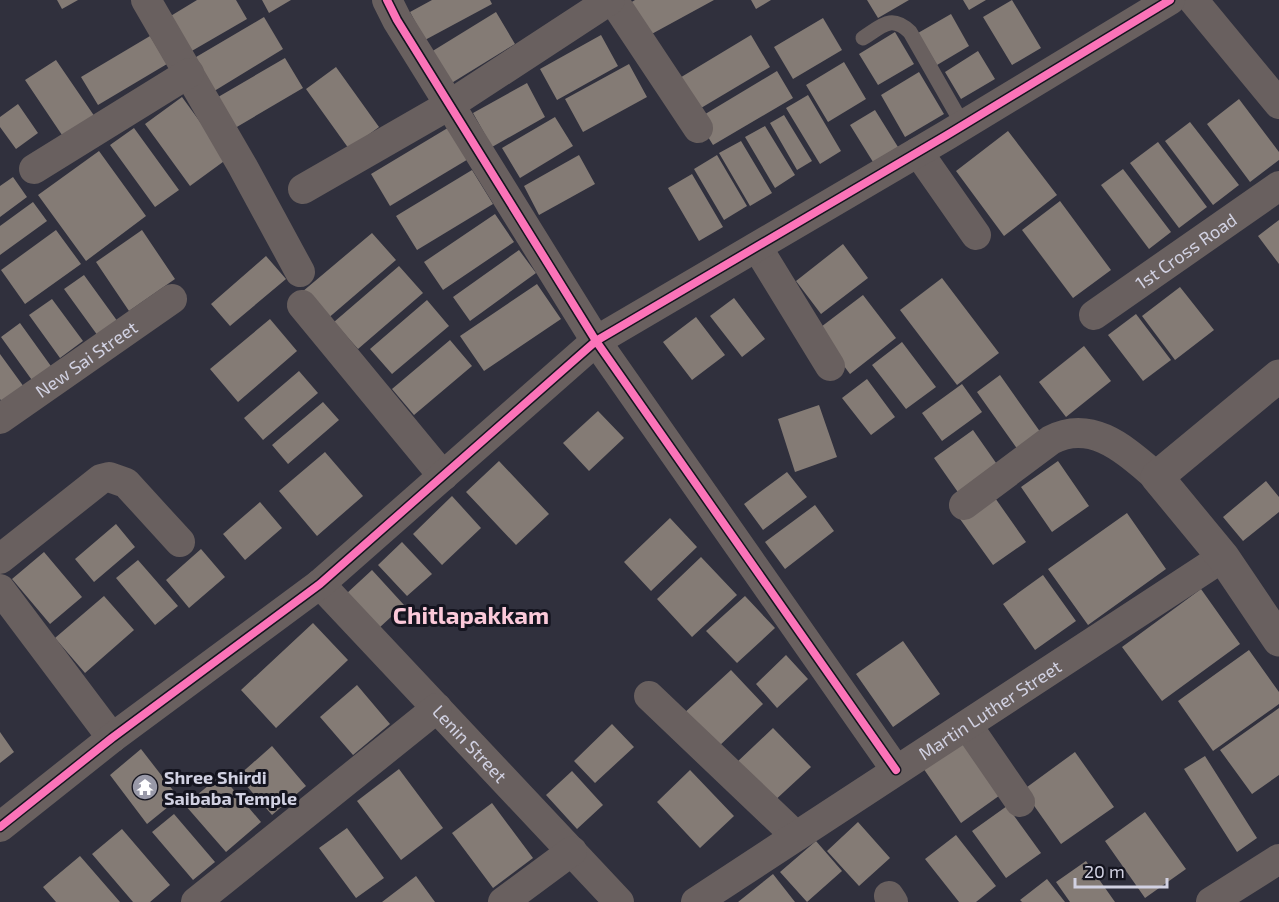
<svg xmlns="http://www.w3.org/2000/svg" width="1279" height="902" font-family="'Exo 2',sans-serif">
<style>
.building{fill:#847b75}
.lines{fill:none;stroke-linecap:round;stroke-linejoin:round}
.service{stroke:#69605f;stroke-width:15}
.minor{stroke:#69605f;stroke-width:30}
.tertiary{stroke:#69605f;stroke-width:33}
.cycleway-casing{stroke:#14141f;stroke-width:11}
.cycleway{stroke:#fb73b8;stroke-width:8}
.labels{text-anchor:middle;dominant-baseline:central;stroke-width:6;stroke-linejoin:round;paint-order:stroke}
.street-label{font-size:18px;fill:#d1d1e2;stroke:#14141f}
.poi-label{font-size:18px;font-weight:bold;fill:#d1d1e2;stroke:#14141f;text-anchor:start}
.district-label{font-size:24px;font-weight:bold;fill:#fbc9d9;stroke:#14141f}
</style>
<rect width="100%" height="100%" fill="#30303d"/>
<path class="building" d="M 57,0 L 78,0 L 62,9 Z
M 197,0 L 236,0 L 247,19 L 190,52 L 169,17 Z
M 262,0 L 291,0 L 269,13 Z
M 432,0 L 490,0 L 492,4 L 425,40 L 410,12 Z
M 635,0 L 714,0 L 648,36 L 630,3 Z
M 751,0 L 771,0 L 756,9 Z
M 867,0 L 909,0 L 878,18 Z
M 963,0 L 986,0 L 969,10 Z
M 1012,0 L 1041,48 L 1012,65 L 983,17 Z
M 496,12 L 515,44 L 450,84 L 431,52 Z
M 951,14 L 969,46 L 937,65 L 918,33 Z
M 264,17 L 283,49 L 211,93 L 191,60 Z
M 823,18 L 842,50 L 793,79 L 774,47 Z
M 895,32 L 914,64 L 878,85 L 859,54 Z
M 601,35 L 618,66 L 557,100 L 540,69 Z
M 751,35 L 770,67 L 696,111 L 678,79 Z
M 150,36 L 167,64 L 98,105 L 81,77 Z
M 978,51 L 995,79 L 961,99 L 945,72 Z
M 285,58 L 303,88 L 230,131 L 213,100 Z
M 56,60 L 95,117 L 64,138 L 25,80 Z
M 844,62 L 866,99 L 828,122 L 806,85 Z
M 629,64 L 647,97 L 583,132 L 565,99 Z
M 336,67 L 379,127 L 349,149 L 306,89 Z
M 777,71 L 793,98 L 713,145 L 697,119 Z
M 919,72 L 944,114 L 905,137 L 881,95 Z
M 527,83 L 545,117 L 492,147 L 473,113 Z
M 808,95 L 841,151 L 820,164 L 786,108 Z
M 182,97 L 227,159 L 190,186 L 145,124 Z
M 1239,99 L 1279,152 L 1279,160 L 1250,182 L 1207,124 Z
M 18,104 L 38,133 L 16,149 L 0,127 L 0,117 Z
M 875,110 L 898,147 L 873,162 L 850,125 Z
M 784,115 L 812,161 L 797,170 L 770,123 Z
M 555,117 L 573,146 L 520,178 L 502,148 Z
M 1190,122 L 1239,185 L 1213,205 L 1165,141 Z
M 451,126 L 470,158 L 390,206 L 371,174 Z
M 765,126 L 795,175 L 775,188 L 745,137 Z
M 134,128 L 179,190 L 155,207 L 110,145 Z
M 1008,131 L 1057,195 L 1004,236 L 956,171 Z
M 741,141 L 772,193 L 750,206 L 719,153 Z
M 1158,142 L 1207,207 L 1179,228 L 1130,163 Z
M 99,151 L 146,216 L 86,261 L 38,195 Z
M 579,155 L 595,184 L 539,215 L 524,186 Z
M 717,155 L 747,206 L 724,220 L 694,169 Z
M 1123,169 L 1171,232 L 1149,249 L 1101,185 Z
M 472,170 L 493,204 L 417,250 L 396,216 Z
M 692,174 L 723,227 L 699,241 L 668,188 Z
M 13,177 L 27,197 L 0,217 L 0,186 Z
M 1060,201 L 1111,270 L 1073,298 L 1022,230 Z
M 33,202 L 47,221 L 0,255 L 0,226 Z
M 495,214 L 514,242 L 443,290 L 424,262 Z
M 1279,220 L 1279,264 L 1258,236 Z
M 56,230 L 81,264 L 25,304 L 1,270 Z
M 142,230 L 175,279 L 129,311 L 96,262 Z
M 372,233 L 396,260 L 326,320 L 302,292 Z
M 843,244 L 868,278 L 821,314 L 796,281 Z
M 519,250 L 536,273 L 470,321 L 453,297 Z
M 266,256 L 286,279 L 230,326 L 211,304 Z
M 399,266 L 423,293 L 358,349 L 334,322 Z
M 84,275 L 118,322 L 98,336 L 64,289 Z
M 942,278 L 999,353 L 957,385 L 900,310 Z
M 537,284 L 561,319 L 484,371 L 460,336 Z
M 1180,287 L 1214,330 L 1175,360 L 1142,316 Z
M 863,295 L 896,338 L 850,374 L 817,330 Z
M 734,298 L 765,339 L 742,357 L 710,316 Z
M 52,299 L 83,341 L 60,358 L 29,315 Z
M 427,300 L 449,326 L 392,374 L 370,349 Z
M 1136,314 L 1171,360 L 1143,381 L 1108,335 Z
M 696,317 L 725,355 L 692,380 L 663,342 Z
M 270,319 L 297,351 L 238,402 L 210,369 Z
M 20,323 L 53,369 L 34,383 L 1,337 Z
M 450,340 L 472,366 L 414,415 L 392,389 Z
M 902,342 L 936,387 L 906,409 L 872,365 Z
M 1084,346 L 1111,381 L 1066,417 L 1039,382 Z
M 0,354 L 24,387 L 2,402 L 0,399 Z
M 299,371 L 318,393 L 263,440 L 244,418 Z
M 1000,375 L 1041,433 L 1018,450 L 977,392 Z
M 867,379 L 895,417 L 871,435 L 842,398 Z
M 962,384 L 982,412 L 942,441 L 922,413 Z
M 323,402 L 339,420 L 288,464 L 272,445 Z
M 819,405 L 837,457 L 795,472 L 778,419 Z
M 598,411 L 624,438 L 589,471 L 563,443 Z
M 973,430 L 1001,470 L 962,498 L 934,458 Z
M 325,452 L 363,496 L 317,536 L 279,491 Z
M 499,461 L 549,514 L 516,545 L 466,492 Z
M 1058,461 L 1089,506 L 1052,532 L 1021,487 Z
M 787,472 L 807,497 L 763,530 L 744,504 Z
M 1266,481 L 1279,497 L 1279,512 L 1243,541 L 1223,517 Z
M 993,495 L 1026,542 L 993,565 L 960,519 Z
M 452,496 L 481,528 L 442,565 L 413,534 Z
M 260,502 L 282,528 L 245,560 L 223,534 Z
M 815,505 L 834,531 L 785,569 L 765,542 Z
M 1127,513 L 1166,569 L 1088,625 L 1048,569 Z
M 670,518 L 697,547 L 651,591 L 624,562 Z
M 116,524 L 135,547 L 94,582 L 75,559 Z
M 402,542 L 432,574 L 407,596 L 378,565 Z
M 201,549 L 225,577 L 189,608 L 166,580 Z
M 44,552 L 82,597 L 50,624 L 12,579 Z
M 701,557 L 737,595 L 692,637 L 657,599 Z
M 138,560 L 178,606 L 155,625 L 116,578 Z
M 372,570 L 404,605 L 379,628 L 346,594 Z
M 1043,575 L 1076,621 L 1035,650 L 1003,604 Z
M 1201,589 L 1240,644 L 1162,701 L 1122,647 Z
M 104,596 L 134,630 L 85,673 L 55,638 Z
M 745,596 L 775,628 L 737,663 L 706,631 Z
M 313,623 L 348,660 L 276,728 L 241,690 Z
M 903,641 L 940,694 L 893,727 L 856,674 Z
M 1249,650 L 1279,692 L 1279,704 L 1213,751 L 1178,701 Z
M 786,655 L 808,679 L 777,708 L 756,684 Z
M 731,670 L 763,704 L 715,750 L 682,715 Z
M 357,685 L 390,724 L 353,755 L 320,717 Z
M 1279,708 L 1279,775 L 1252,794 L 1220,750 Z
M 612,724 L 634,747 L 595,783 L 574,761 Z
M 773,728 L 811,767 L 772,803 L 735,764 Z
M 0,732 L 14,752 L 0,763 Z
M 962,735 L 1003,793 L 961,823 L 921,765 Z
M 272,746 L 306,786 L 272,815 L 238,776 Z
M 141,749 L 179,798 L 147,824 L 110,775 Z
M 1075,752 L 1114,807 L 1061,844 L 1023,790 Z
M 1205,756 L 1257,838 L 1237,852 L 1184,769 Z
M 399,769 L 443,828 L 401,860 L 357,801 Z
M 690,770 L 734,816 L 700,848 L 657,802 Z
M 572,771 L 603,805 L 577,829 L 546,795 Z
M 221,775 L 261,822 L 226,852 L 185,805 Z
M 492,803 L 533,858 L 493,888 L 452,833 Z
M 1007,806 L 1041,853 L 1006,878 L 972,831 Z
M 1145,812 L 1186,869 L 1145,898 L 1105,841 Z
M 174,814 L 215,862 L 193,880 L 152,832 Z
M 858,822 L 890,858 L 859,886 L 827,851 Z
M 347,828 L 384,878 L 356,898 L 319,848 Z
M 122,829 L 170,885 L 150,902 L 133,902 L 92,854 Z
M 956,835 L 996,886 L 976,902 L 959,902 L 925,859 Z
M 816,841 L 842,871 L 807,902 L 780,872 Z
M 80,856 L 120,902 L 56,902 L 43,887 Z
M 1086,861 L 1115,902 L 1070,902 L 1056,882 Z
M 773,874 L 795,902 L 738,902 Z
M 416,876 L 435,902 L 382,902 Z
M 1047,879 L 1065,902 L 1022,902 L 1020,900 Z"/>
<g class="lines">
<path class="service" d="M 863,38 C 882,26 891,14 910,32 L 963,125"/>
<g class="minor">
<path d="M 146,0 L 243,167 L 300,272"/>
<path d="M 387,0 L 397,20 L 596,341 L 896,770"/>
<path d="M 613,0 L 698,128"/>
<path d="M 1193,0 L 1279,104"/>
<path d="M 918,152 L 976,235"/>
<path d="M 34,169 L 189,73"/>
<path d="M 303,189 L 451,104 L 610,0"/>
<path d="M 757,247 L 830,366"/>
<path d="M 302,305 L 443,476"/>
<path id="s1" d="M 1094,315 L 1279,186"/>
<path id="s2" d="M 0,419 L 172,299"/>
<path d="M 964,505 L 1051,440 C 1093,418 1127,452 1157,477"/>
<path d="M 0,559 L 101,479 L 109,477 L 126,483 L 180,542"/>
<path id="s3" d="M 320,584 L 619,902"/>
<path d="M 0,589 L 112,738"/>
<path d="M 649,696 L 796,836"/>
<path d="M 967,725 L 1020,802"/>
<path d="M 0,827 L 112,738 L 320,584 L 596,341 L 947,135 L 1170,0"/>
<path d="M 889,896 L 893,902"/>
<path d="M 196,902 L 437,708"/>
<path d="M 503,902 L 572,851"/>
<path id="s4" d="M 696,902 L 1223,557"/>
<path d="M 1211,902 L 1279,859"/>
</g>
<path class="tertiary" d="M 1279,376 L 1157,477 L 1223,557 L 1279,640"/>
<g class="cycleway-casing">
<path id="cycleway" d="M 387,0 L 397,20 L 596,341 L 896,770
M 0,827 L 112,738 L 320,584 L 596,341 L 947,135 L 1170,0"/>
</g>
<use href="#cycleway" class="cycleway"/>
</g>
<defs>
<g id="temple-disc" transform="scale(1.35)"><circle r="9.5" fill="#9999a8" stroke="#14141f"/><path d="M0-6L5-2H3V0L6.5 2.5H4V6H1.5V3h-3V6H-4V2.5H-6.5L-3 0V-2H-5Z" fill="#fff"/></g>
</defs>
<g fill-rule="evenodd">
<use href="#temple-disc" x="145" y="787"/>
</g>
<g class="labels">
<g class="street-label">
<text stroke="none"><textPath href="#s1" startOffset="112">1st Cross Road</textPath></text>
<text stroke="none"><textPath href="#s2" startOffset="105">New Sai Street</textPath></text>
<text stroke="none"><textPath href="#s4" startOffset="351">Martin Luther Street</textPath></text>
<text stroke="none"><textPath href="#s3" startOffset="219">Lenin Street</textPath></text>
</g>
<g class="poi-label">
<text x="164" y="777">Shree Shirdi<tspan x="164" dy="21">Saibaba Temple</tspan></text>
</g>
<g class="district-label">
<text x="471" y="614">Chitlapakkam</text>
</g>
</g>
<path d="M1075 878v9h92v-9" fill="none" stroke="#d1d1e2" stroke-width="3"/>
<text x="1084" y="878" font-size="18" fill="#d1d1e2" stroke="#14141f" stroke-width="4.5" paint-order="stroke">20 m</text>
</svg>
